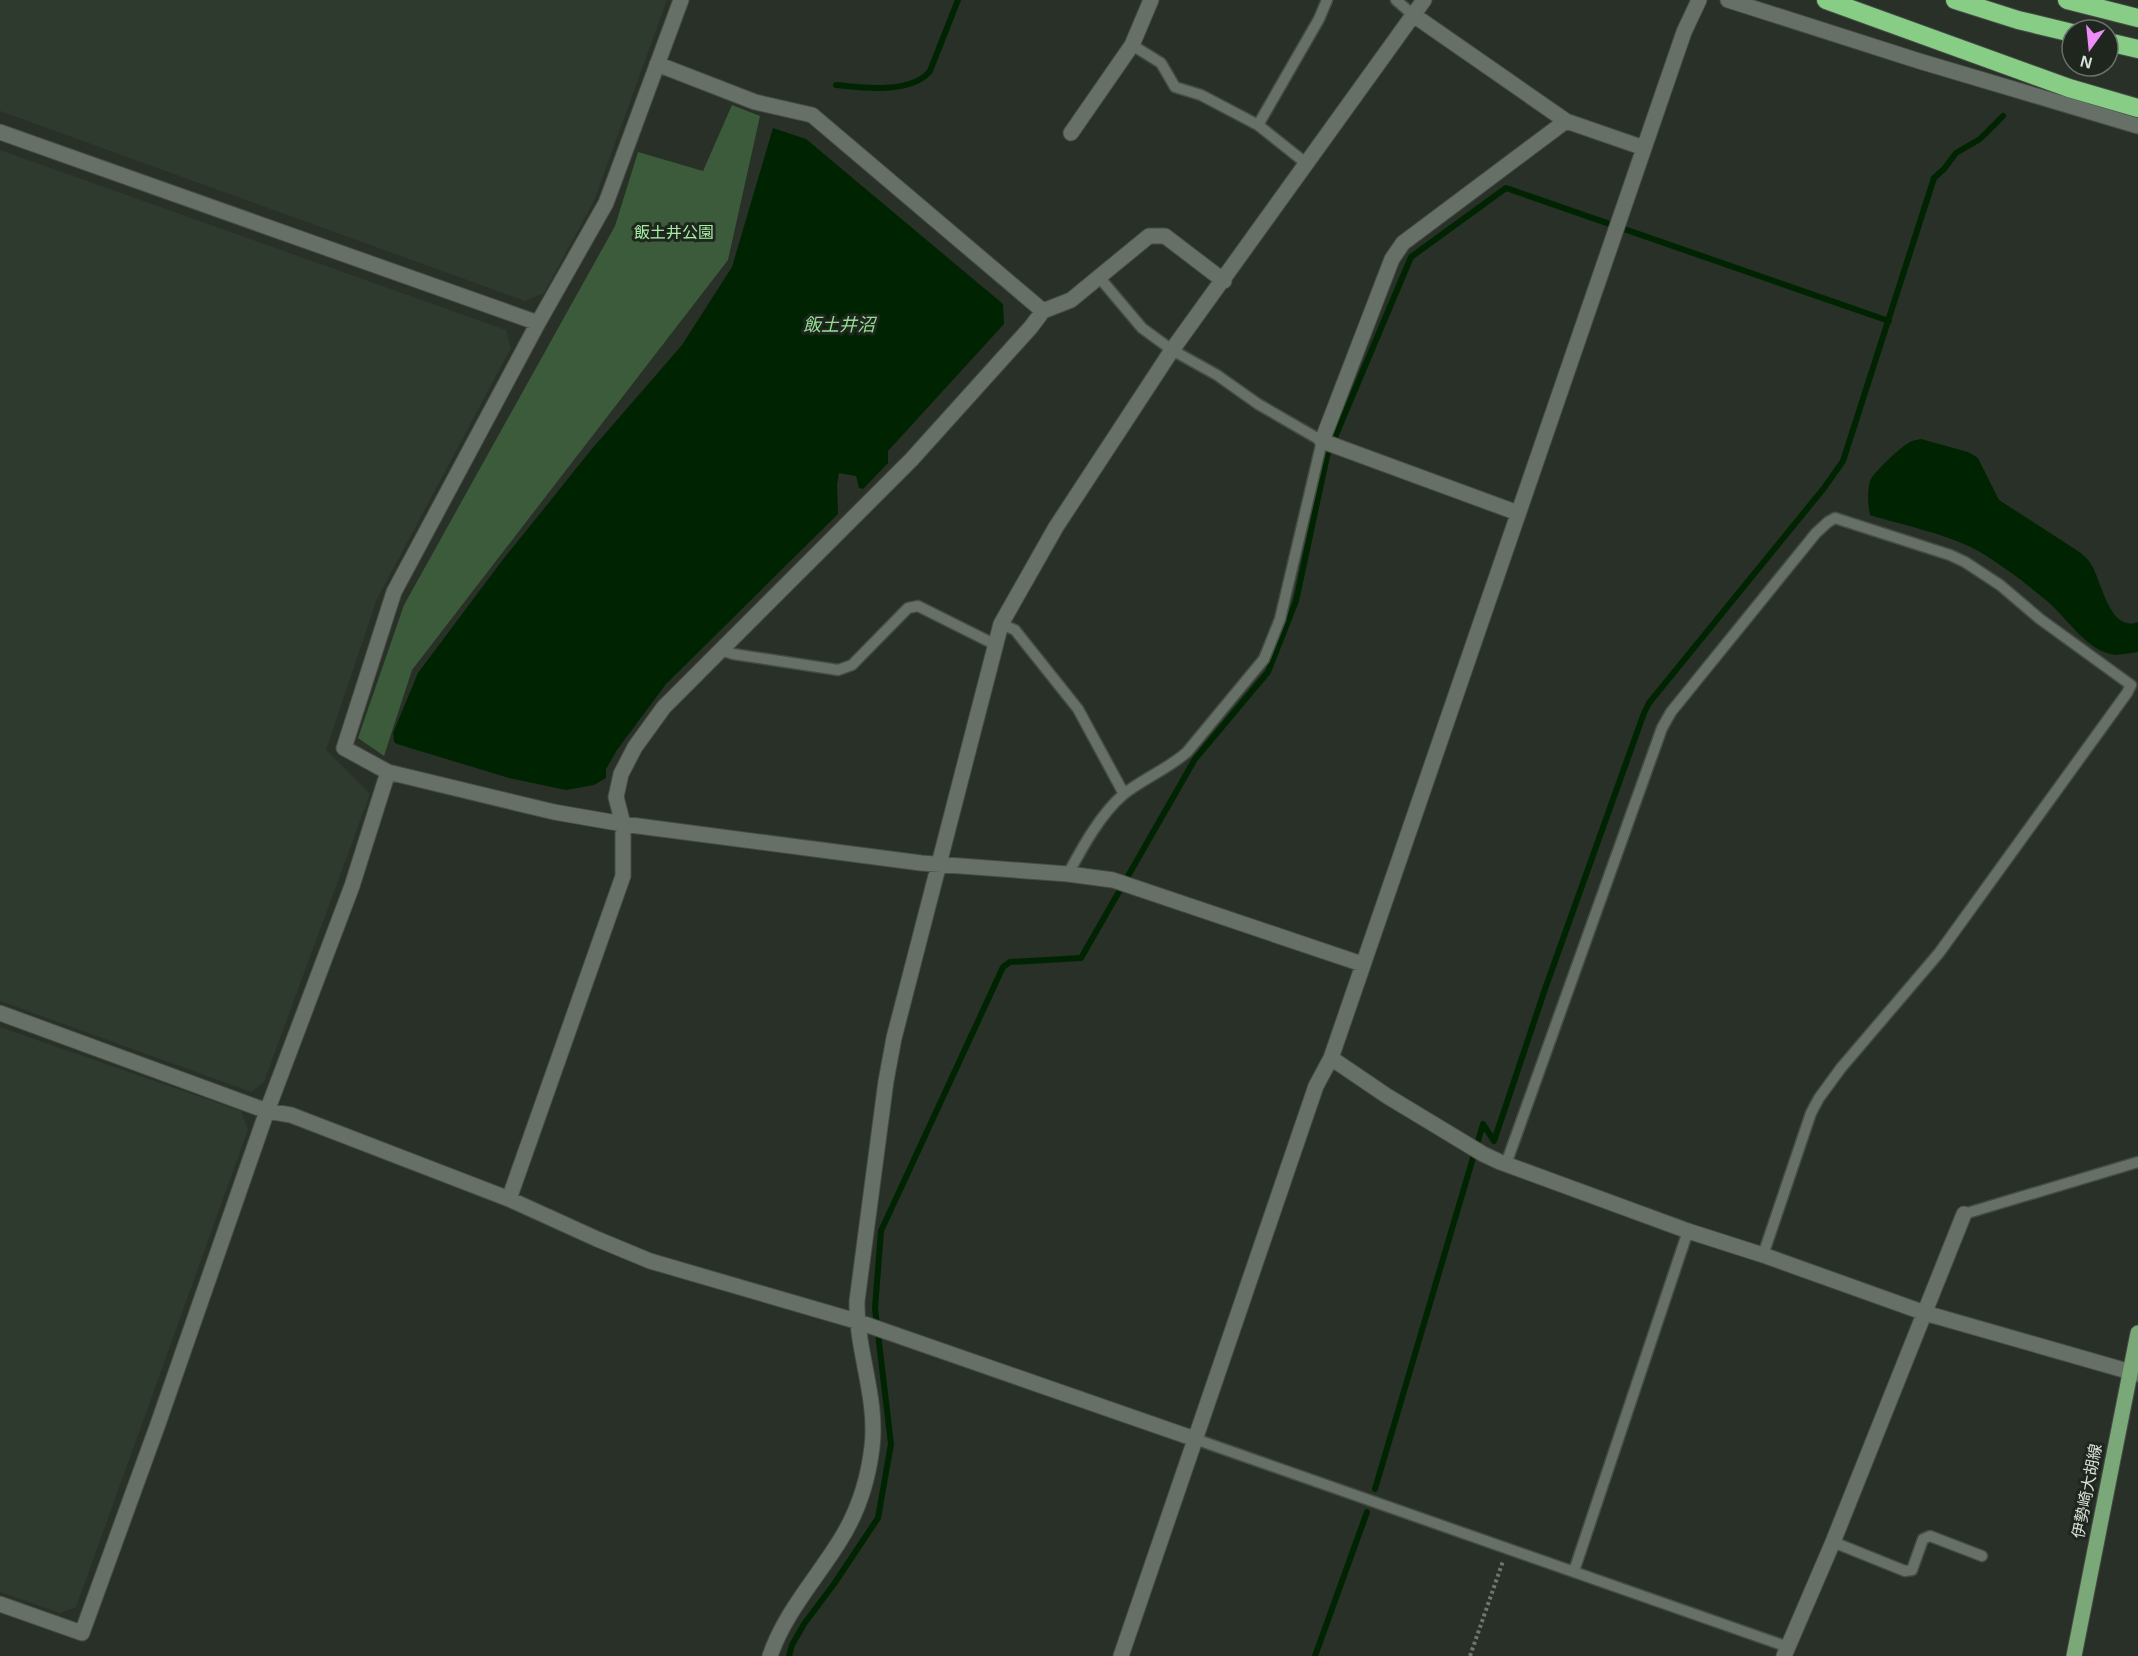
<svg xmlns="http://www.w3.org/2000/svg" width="2138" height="1656" font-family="Helvetica,'Noto Sans JP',sans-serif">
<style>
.built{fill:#2e3a2d}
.green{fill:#3b5b3a}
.water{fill:#002401}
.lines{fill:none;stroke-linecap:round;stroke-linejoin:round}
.stream{stroke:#002401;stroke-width:6}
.lane-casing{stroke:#454c45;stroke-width:13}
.street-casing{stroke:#454c45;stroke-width:17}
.primary-casing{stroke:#454c45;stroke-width:17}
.highway-casing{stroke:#454c45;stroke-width:20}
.path{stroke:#6f766f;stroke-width:4;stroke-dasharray:3 3;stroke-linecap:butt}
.lane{stroke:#677066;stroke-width:10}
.street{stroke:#677066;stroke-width:15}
.primary{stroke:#7ba879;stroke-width:15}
.highway{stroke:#88cd86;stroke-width:18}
.labels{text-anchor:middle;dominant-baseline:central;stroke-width:6;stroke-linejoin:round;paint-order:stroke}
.park-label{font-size:16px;fill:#a6eea4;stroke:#1e261d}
.street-label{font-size:16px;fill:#dae0da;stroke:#1e261d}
.water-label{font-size:18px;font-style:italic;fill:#96dd94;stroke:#1e261d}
</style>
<rect width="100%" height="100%" fill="#283027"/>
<path class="built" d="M 0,0 L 667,0 L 594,201 L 544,293 L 525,301 L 0,111 Z
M 0,150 L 506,330 L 511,348 L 377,599 L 326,750 L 370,794 L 264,1082 L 251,1092 L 0,1001 Z
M 0,1027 L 241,1111 L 248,1130 L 76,1607 L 60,1613 L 0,1592 Z"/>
<path class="green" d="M 732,105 L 760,116 L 728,260 L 412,670 L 384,756 L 358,738 L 404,605 L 615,226 L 638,152 L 703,171 Z"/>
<path class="water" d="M 773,128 L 806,139 L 1003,304 L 1004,324 L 888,451 L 888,463 L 863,489 L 859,488 L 856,476 L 839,473 L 837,484 L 838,514 L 666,684 L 617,750 L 606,769 L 606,778 L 594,785 L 566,790 L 509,778 L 397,744 L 394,742 L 393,733 L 418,673 L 501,562 L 591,450 L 682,345 L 732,267 Z
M 1921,439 L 1968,452 L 1978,458 L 1999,500 L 2081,553 C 2084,556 2089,560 2091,564 C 2102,581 2109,633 2138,622 L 2138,652 C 2130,653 2119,656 2110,654 C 2084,647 2067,618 2047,601 C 2027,584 2003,566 1980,552 C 1952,535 1902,525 1870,515 C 1868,505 1867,492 1870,481 C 1874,472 1902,445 1912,441 C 1915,440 1918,440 1921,439 Z"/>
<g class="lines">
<path class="stream" d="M 836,85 C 862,88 912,94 930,71 L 958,0
M 1375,1489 L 1483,1124 L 1494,1141 L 1545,989 L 1644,713 L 1649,703 L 1824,488 L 1843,461 L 1934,178 L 1944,169 L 1956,153 L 1980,139 L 2003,116
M 789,1656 L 792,1645 L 804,1624 L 834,1584 L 878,1518 L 891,1444 L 875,1308 L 881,1231 L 1003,967 L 1010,962 L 1081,958 L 1195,759 L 1268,672 L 1296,601 L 1327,456 L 1411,257 L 1506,188 L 1889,321
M 1315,1656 L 1367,1512"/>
<g class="lane-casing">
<path id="lane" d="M 1396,0 L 1412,14
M 1132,45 L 1161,63 L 1175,87 L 1201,95 L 1258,125 L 1307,164
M 1258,125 L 1319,19 L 1327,0
M 1001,624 L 1015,630 L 1078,709 L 1124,794
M 721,650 L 733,654 L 838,670 L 852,665 L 908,608 L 918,606 L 996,645
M 1068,874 C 1082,848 1101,813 1124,794 C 1144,778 1168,769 1187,752 L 1264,659 L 1280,619 L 1322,441 L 1258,404 L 1217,375 L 1172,350 L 1142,328 L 1099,277
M 1506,1164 L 1662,728 L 1671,712 L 1816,533 L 1828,522 L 1835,518 L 1950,555 L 1965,562 L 2000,585 L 2040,619 L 2131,685 L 2127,693 L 1939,953 L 1841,1068 L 1819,1098 L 1811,1113 L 1763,1255
M 1964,1214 L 2138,1162
M 1195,1439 L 1788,1647
M 1833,1542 L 1905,1571 L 1912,1570 L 1923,1539 L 1930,1536 L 1982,1556
M 1574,1571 L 1688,1231"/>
</g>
<g class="street-casing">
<path id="street" d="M 681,0 L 606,203 L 538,323 L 394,592 L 344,748 L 388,772 L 554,812 L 623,824 L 921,863 L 1068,874 L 1113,880 L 1362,964
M 1728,0 L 1919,61 L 2138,126
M 1412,14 L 1566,121 L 1644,148
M 657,64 L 755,102 L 812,115 L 1043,311
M 0,132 L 538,323
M 1071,133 L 1132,45 L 1151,0
M 1518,513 L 1322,441 L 1392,259 L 1403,243 L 1566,121
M 0,1013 L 267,1111 L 291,1115 L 509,1199 L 597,1239 L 650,1261 L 856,1321 L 1195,1439
M 1331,1058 L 1387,1096 L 1483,1154 L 1500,1162 L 1688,1231 L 1763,1255 L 1925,1313 L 2138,1374
M 509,1199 L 623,876 L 623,824 L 616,797 L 621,774 L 635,747 L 664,707 L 912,459 L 1031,327 L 1043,311 L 1071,300 L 1149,236 L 1165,236 L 1224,281
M 0,1604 L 82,1633 L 158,1424 L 267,1111 L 352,886 L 388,772
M 770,1656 C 784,1614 816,1579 839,1542 C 857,1514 868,1481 872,1447 C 878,1398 856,1350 857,1301 L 886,1081 L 894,1038 L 1001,624 L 1056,527 L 1172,350 L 1424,0
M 1121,1656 L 1316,1086 L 1331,1058 L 1684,32 L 1699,0
M 1784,1656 L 1833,1542 L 1964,1214"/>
</g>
<g class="primary-casing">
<path id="primary" d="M 2074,1656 L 2138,1333"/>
</g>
<g class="highway-casing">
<path id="highway" d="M 1826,0 L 2069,88 L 2138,108
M 1955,0 L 2018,20 L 2072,33
M 2067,0 L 2138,18
M 2108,42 L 2138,49"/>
</g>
<path class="path" d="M 1470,1656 L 1503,1561"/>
<use href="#lane" class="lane"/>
<use href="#street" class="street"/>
<use href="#primary" class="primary"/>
<use href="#highway" class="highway"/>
</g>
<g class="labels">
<g class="park-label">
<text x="674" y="232">飯土井公園</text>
</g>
<g class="street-label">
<text transform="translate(2087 1491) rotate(-79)">伊勢崎大胡線</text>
</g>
<g class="water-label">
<text x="839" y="325">飯土井沼</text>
</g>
</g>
<g transform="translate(2090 48) rotate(195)"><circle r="28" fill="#1e261d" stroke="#697069" stroke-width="1.5"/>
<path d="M0-4.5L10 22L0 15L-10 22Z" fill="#ee8cf8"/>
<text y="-9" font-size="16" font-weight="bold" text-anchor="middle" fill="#dae0da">N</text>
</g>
</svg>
